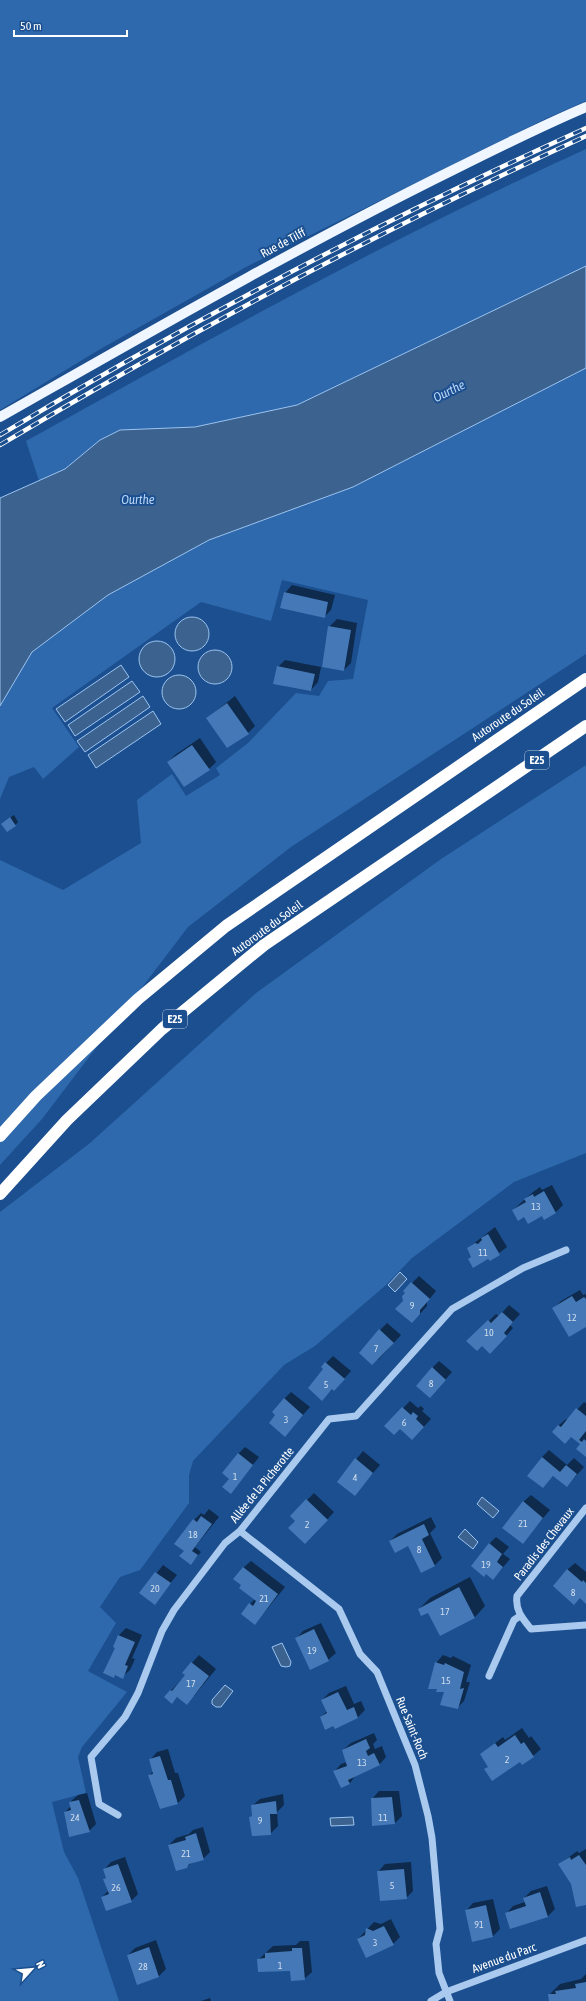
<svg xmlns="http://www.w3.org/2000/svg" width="586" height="2001" font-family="'Asap Condensed',sans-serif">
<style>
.green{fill:#2e69ad}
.water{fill:#3c6290;stroke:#9cc4f0}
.shadow{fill:#0007}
.building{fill:#4478b7}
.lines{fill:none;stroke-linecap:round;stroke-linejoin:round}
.minor{stroke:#a9c9ee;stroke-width:7}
.major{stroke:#f0f6ff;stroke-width:10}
.highway{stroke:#fff;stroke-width:12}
.rail-casing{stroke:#fff;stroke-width:4.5}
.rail{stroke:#1b4f8f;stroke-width:3;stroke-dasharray:9;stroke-linecap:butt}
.labels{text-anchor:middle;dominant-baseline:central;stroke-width:4;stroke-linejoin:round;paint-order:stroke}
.number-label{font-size:10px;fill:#d0dded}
.shield{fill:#1b4f8f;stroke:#bbcadd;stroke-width:1}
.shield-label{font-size:11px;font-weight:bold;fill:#fff}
.street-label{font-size:12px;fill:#fff;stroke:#1b4f8f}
.water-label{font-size:13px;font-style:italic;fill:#b5d3f5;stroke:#1b4f8f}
</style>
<rect width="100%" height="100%" fill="#1b4f8f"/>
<path class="green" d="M 0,0 L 586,0 L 586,101 L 545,119 L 246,267 L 97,351 L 0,410 Z
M 586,149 L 586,266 L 297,405 L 195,427 L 120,430 L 100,440 L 65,469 L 39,481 L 26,441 C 210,339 394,236 586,149 Z
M 586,368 L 586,654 L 291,847 L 188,927 L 42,1119 L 0,1165 L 0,860 L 63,890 L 141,843 L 137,800 L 172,774 L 186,796 L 220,775 L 216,768 L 248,743 L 296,693 L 319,696 L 328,681 L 353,679 L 368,600 L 282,580 L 271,621 L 201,602 L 52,708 L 79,747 L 43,779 L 34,767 L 9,777 L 0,799 L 0,706 L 32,652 L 108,595 L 209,540 L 353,487 Z
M 586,765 L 586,1153 L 514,1182 L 412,1258 L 386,1285 L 315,1346 L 284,1365 L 193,1461 L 189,1475 L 189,1503 L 140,1570 L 120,1577 L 100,1607 L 116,1623 L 88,1671 L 127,1692 L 82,1747 L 78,1757 L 86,1793 L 52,1802 L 64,1852 L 78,1878 L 119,2001 L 0,2001 L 0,1212 L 90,1143 L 256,993 L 441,859 Z"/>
<path class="water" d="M 586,266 L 586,368 L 353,487 L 209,540 L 108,595 L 32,652 L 0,706 L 0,498 L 65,469 L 100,440 L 120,430 L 195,427 L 297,405 Z
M175 634a17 17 0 1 1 34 0a17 17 0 1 1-34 0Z
M139 659a18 18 0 1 1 36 0a18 18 0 1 1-36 0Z
M198 667a17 17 0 1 1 34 0a17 17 0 1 1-34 0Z
M 121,665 L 129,677 L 65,722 L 56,709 Z
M162 692a17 17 0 1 1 34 0a17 17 0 1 1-34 0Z
M 132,681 L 140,692 L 75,736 L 68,725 Z
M 143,696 L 150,707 L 85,752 L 77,741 Z
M 153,711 L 161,724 L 96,768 L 88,755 Z
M 400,1272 L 407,1279 L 395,1292 L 388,1285 Z
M 482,1497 L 499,1511 L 493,1518 L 477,1504 Z
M 465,1529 L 478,1542 L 473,1549 L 458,1537 Z
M 282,1643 L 291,1662 L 290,1666 L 286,1667 L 281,1666 L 272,1647 Z
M 225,1685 L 233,1691 L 221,1707 L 216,1707 L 212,1704 L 212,1700 Z
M 353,1817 L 354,1825 L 331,1826 L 330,1818 Z"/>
<path class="shadow" d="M 292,585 L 335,595 L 331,610 L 324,617 L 285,593 Z
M 337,619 L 357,623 L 351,663 L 344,670 L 329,627 Z
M 285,660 L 321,667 L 318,682 L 311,690 L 278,667 Z
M 235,696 L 255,726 L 248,733 L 207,718 Z
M 200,738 L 216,762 L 209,769 L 168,762 L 175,755 Z
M 14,815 L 18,822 L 15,825 L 6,820 Z
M 552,1185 L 563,1205 L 556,1212 L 544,1218 L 542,1214 L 525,1216 L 513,1210 L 533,1192 L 540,1187 L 542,1190 Z
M 495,1227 L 507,1247 L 490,1260 L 489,1258 L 472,1256 L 468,1248 Z
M 419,1276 L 436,1291 L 427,1302 L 427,1306 L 419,1315 L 404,1301 L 412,1283 Z
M 580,1290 L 583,1295 L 586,1294 L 586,1325 L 554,1308 L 561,1301 Z
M 509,1305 L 520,1314 L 510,1325 L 513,1328 L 497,1346 L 482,1345 L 468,1341 L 496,1314 L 499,1316 Z
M 387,1323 L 401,1335 L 378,1360 L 380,1330 Z
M 333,1356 L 351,1371 L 334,1390 L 333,1388 L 322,1399 L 326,1363 Z
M 439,1361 L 452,1372 L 437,1389 L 432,1368 Z
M 291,1392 L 310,1407 L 285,1435 L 277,1414 L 284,1399 Z
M 410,1401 L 418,1408 L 421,1406 L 424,1409 L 422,1411 L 431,1419 L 419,1432 L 386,1426 Z
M 584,1402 L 586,1403 L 586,1456 L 581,1444 L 558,1426 L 566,1419 L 568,1420 Z
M 245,1447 L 259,1457 L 231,1493 L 230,1478 L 238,1454 Z
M 549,1450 L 567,1465 L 574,1458 L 584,1467 L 567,1486 L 554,1475 L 543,1487 L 542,1457 Z
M 363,1451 L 380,1465 L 355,1494 L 339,1481 Z
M 314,1493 L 334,1512 L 312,1536 L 296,1521 L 307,1500 Z
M 531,1495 L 550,1510 L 522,1543 L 523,1502 Z
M 209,1509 L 219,1517 L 195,1547 L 201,1552 L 194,1560 L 185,1551 L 194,1520 L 201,1513 L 204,1515 Z
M 431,1517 L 436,1527 L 430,1533 L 442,1558 L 435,1565 L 422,1572 L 409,1545 L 390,1541 L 397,1534 Z
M 496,1537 L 509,1547 L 503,1554 L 510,1559 L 493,1579 L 489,1544 Z
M 251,1561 L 285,1587 L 255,1624 L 250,1604 L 255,1599 L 242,1585 L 243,1568 Z
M 575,1563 L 586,1572 L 586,1602 L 567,1570 Z
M 163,1565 L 177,1575 L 154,1603 L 141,1593 Z
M 470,1577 L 485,1606 L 475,1617 L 441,1635 L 428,1611 L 419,1609 L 430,1598 Z
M 321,1623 L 336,1653 L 328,1660 L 296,1639 L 303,1631 Z
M 126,1628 L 142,1635 L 132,1658 L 135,1659 L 130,1670 L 122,1677 L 116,1674 L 114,1677 L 116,1647 L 114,1646 L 119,1635 Z
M 199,1655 L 216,1669 L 194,1696 L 178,1696 L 172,1703 L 165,1697 L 186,1675 L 183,1673 Z
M 443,1655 L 451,1658 L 453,1656 L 471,1665 L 466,1682 L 470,1682 L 464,1701 L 457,1708 L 445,1691 L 438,1688 L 436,1663 Z
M 346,1686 L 354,1704 L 361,1701 L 365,1710 L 358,1717 L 335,1728 L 333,1725 L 321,1717 L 327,1711 L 322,1700 L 329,1693 Z
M 522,1728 L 529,1738 L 531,1736 L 541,1749 L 533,1756 L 489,1766 L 481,1754 L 503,1737 L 505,1740 Z
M 374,1733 L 377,1740 L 373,1744 L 375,1749 L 382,1746 L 386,1757 L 379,1765 L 356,1775 L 350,1783 L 342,1787 L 334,1772 L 341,1764 L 347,1762 L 343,1750 L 351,1743 Z
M 168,1749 L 175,1773 L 178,1773 L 185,1796 L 178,1803 L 161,1808 L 149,1776 L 153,1771 L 150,1760 L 157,1752 Z
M 379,1791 L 399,1791 L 402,1816 L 395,1823 L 373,1825 L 372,1799 Z
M 87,1793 L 96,1824 L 89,1831 L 65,1812 L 71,1806 L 70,1802 L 78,1795 Z
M 283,1794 L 284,1805 L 277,1812 L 278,1826 L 270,1834 L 250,1817 L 253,1815 L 252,1806 L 260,1799 Z
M 203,1827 L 210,1852 L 203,1859 L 192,1862 L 187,1867 L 169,1845 L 176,1838 L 189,1834 L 193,1830 Z
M 586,1849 L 586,1904 L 560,1864 L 577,1851 L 579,1853 Z
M 125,1857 L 138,1894 L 131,1901 L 102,1897 L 108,1891 L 104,1879 L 107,1877 L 104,1870 L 111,1862 Z
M 411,1862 L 413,1891 L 406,1898 L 378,1872 L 385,1864 Z
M 547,1886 L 555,1909 L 548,1916 L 511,1928 L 506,1914 L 513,1906 L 525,1902 L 524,1898 L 531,1891 Z
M 493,1899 L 500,1929 L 493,1936 L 473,1941 L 466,1911 L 473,1903 Z
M 391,1919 L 400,1937 L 393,1944 L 358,1939 L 374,1922 L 381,1924 Z
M 156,1940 L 166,1969 L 159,1976 L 138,1983 L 128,1955 L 135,1948 Z
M 300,1941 L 309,1941 L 312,1972 L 304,1979 L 291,1969 L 258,1960 L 273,1946 L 296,1945 Z
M 586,1974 L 586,2001 L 550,2001 L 549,1995 L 560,1984 L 581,1979 Z
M 210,1998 L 211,2001 L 201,2001 Z"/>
<path class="building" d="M 284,592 L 328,602 L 325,618 L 280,608 Z
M 328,626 L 351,630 L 344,671 L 322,667 Z
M 277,666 L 315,674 L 311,691 L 273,684 Z
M 227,703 L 249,734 L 227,748 L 206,718 Z
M 192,745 L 210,770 L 184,787 L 167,762 Z
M 10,817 L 16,826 L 7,832 L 1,824 Z
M 544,1191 L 556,1213 L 544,1220 L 542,1216 L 528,1224 L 524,1217 L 518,1221 L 512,1210 L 526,1202 L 524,1199 L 533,1194 L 534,1197 Z
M 488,1234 L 500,1255 L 490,1261 L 488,1259 L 473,1268 L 468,1259 L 471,1257 L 467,1248 L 475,1243 L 478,1244 L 482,1240 L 481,1238 Z
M 411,1282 L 430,1299 L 420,1310 L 420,1314 L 412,1323 L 395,1309 L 403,1301 L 402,1296 L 405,1293 L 403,1291 Z
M 572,1296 L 576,1302 L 584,1297 L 586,1299 L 586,1327 L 569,1337 L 552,1308 Z
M 502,1312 L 513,1322 L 504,1333 L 507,1336 L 490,1354 L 482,1346 L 477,1351 L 466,1341 L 488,1320 L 491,1323 Z
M 379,1329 L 394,1343 L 372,1365 L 359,1353 Z
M 325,1362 L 345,1379 L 334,1391 L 332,1389 L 322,1401 L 308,1388 L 323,1369 L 321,1367 Z
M 432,1367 L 446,1380 L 430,1398 L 416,1386 Z
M 284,1398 L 303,1415 L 285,1437 L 269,1423 L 275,1415 L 272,1412 Z
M 402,1407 L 411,1415 L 413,1412 L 418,1416 L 416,1419 L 424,1427 L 412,1440 L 400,1429 L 394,1435 L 384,1426 Z
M 576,1408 L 586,1416 L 586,1431 L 579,1440 L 582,1442 L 584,1439 L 586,1441 L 586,1457 L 576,1449 L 580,1444 L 571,1437 L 565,1444 L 552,1432 L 558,1425 L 561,1427 Z
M 238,1453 L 253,1465 L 231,1494 L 222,1487 L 229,1479 L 222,1473 Z
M 542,1457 L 560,1472 L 566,1465 L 577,1474 L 567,1487 L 553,1476 L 543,1488 L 527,1476 Z
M 355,1458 L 373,1473 L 355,1496 L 337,1482 Z
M 306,1499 L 328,1520 L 305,1544 L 288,1528 L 295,1521 L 290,1516 Z
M 523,1501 L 543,1518 L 523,1544 L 502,1528 Z
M 201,1516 L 212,1524 L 192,1551 L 198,1555 L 191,1565 L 179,1556 L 184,1551 L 174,1544 L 193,1519 L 197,1522 Z
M 424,1524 L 429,1535 L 422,1539 L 435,1566 L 421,1573 L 408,1546 L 395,1553 L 389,1541 Z
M 489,1543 L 502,1554 L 497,1562 L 503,1567 L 493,1580 L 486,1574 L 484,1577 L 471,1566 Z
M 243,1567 L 278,1594 L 255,1625 L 241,1614 L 249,1603 L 253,1606 L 256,1601 L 239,1588 L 241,1585 L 233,1579 Z
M 567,1569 L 582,1582 L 583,1580 L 586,1583 L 586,1604 L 580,1598 L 574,1605 L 553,1586 Z
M 155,1572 L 171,1583 L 155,1605 L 139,1593 Z
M 459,1587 L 475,1618 L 440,1636 L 428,1613 L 421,1616 L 418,1609 Z
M 314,1629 L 329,1661 L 310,1670 L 295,1638 Z
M 118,1635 L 135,1642 L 125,1665 L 128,1666 L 123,1679 L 115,1675 L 114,1678 L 103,1673 L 115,1648 L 113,1647 Z
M 191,1662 L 209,1676 L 187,1705 L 177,1697 L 172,1704 L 164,1697 L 170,1690 L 172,1691 L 185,1675 L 182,1673 Z
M 435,1662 L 444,1665 L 445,1663 L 464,1672 L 460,1689 L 464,1688 L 458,1709 L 440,1705 L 444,1692 L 436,1692 L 437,1689 L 428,1689 Z
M 338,1692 L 347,1710 L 354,1707 L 358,1718 L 335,1729 L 333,1726 L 325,1730 L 320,1717 L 327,1713 L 321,1700 Z
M 515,1735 L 521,1744 L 524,1742 L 534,1757 L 522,1765 L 520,1762 L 492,1781 L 484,1769 L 488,1767 L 480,1754 L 495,1743 L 498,1747 Z
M 366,1739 L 370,1748 L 366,1751 L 368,1756 L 374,1753 L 380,1765 L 348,1780 L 350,1784 L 341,1788 L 333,1771 L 347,1766 L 342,1750 Z
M 160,1756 L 168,1780 L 171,1780 L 178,1804 L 160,1809 L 148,1775 L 153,1774 L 149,1759 Z
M 392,1797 L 395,1824 L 372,1826 L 371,1798 Z
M 79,1800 L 90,1832 L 69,1837 L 64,1812 L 71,1810 L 69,1802 Z
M 276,1801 L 277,1814 L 270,1814 L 271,1835 L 252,1836 L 249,1817 L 252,1816 L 251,1805 Z
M 196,1833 L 204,1860 L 189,1864 L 187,1868 L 176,1871 L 168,1845 L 186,1840 L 185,1837 Z
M 579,1855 L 586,1865 L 586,1905 L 576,1907 L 571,1884 L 558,1864 L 570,1857 L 571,1860 Z
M 118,1864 L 132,1902 L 106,1911 L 101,1897 L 109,1894 L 103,1879 L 106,1878 L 103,1869 Z
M 404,1869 L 407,1899 L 380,1901 L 377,1871 Z
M 540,1892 L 548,1917 L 510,1929 L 505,1913 L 526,1906 L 523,1898 Z
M 486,1905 L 493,1937 L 472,1942 L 465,1910 Z
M 384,1926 L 394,1945 L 366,1958 L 357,1939 L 365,1935 L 366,1928 L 373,1931 Z
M 149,1947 L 159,1977 L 137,1985 L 127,1955 Z
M 292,1948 L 302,1948 L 305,1980 L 291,1981 L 290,1971 L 258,1972 L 257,1959 L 265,1958 L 265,1953 L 292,1951 Z
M 586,1982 L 586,2001 L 549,2001 L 548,1994 L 556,1994 L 555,1991 L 576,1988 L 575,1984 Z"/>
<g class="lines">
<path class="minor" d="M 586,1508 L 517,1596 C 515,1610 522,1618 531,1629 L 586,1625
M 240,1531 L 339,1609 L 360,1654 L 377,1672 L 415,1765 L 428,1816 L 432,1838 L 440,1929 L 436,1944 L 439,1973 L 450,2001
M 489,1676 L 514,1620 L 520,1616
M 118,1815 L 99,1804 L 91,1757 L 125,1717 L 138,1693 L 162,1631 L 174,1610 L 225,1543 L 240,1531 L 329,1419 L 356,1416 L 452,1309 L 523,1268 L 566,1250
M 431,2001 L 446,1992 L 586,1940"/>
<path class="major" d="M 0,417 C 150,332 299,246 453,170 C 497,148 541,126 586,107"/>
<path class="highway" d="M 0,1136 L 36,1096 L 138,999 L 226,926 L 586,679
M 0,1194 L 67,1120 L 162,1029 L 264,945 L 586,726"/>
<g class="rail-casing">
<path id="rail" d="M 0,435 C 189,322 385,219 586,128
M 0,445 C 190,332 385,228 586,136"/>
</g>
<use href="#rail" class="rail"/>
</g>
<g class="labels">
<g class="number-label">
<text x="536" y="1206">13</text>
<text x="483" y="1252">11</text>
<text x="412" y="1305">9</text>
<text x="572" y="1317">12</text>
<text x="489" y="1332">10</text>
<text x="376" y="1348">7</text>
<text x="431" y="1383">8</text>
<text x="326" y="1384">5</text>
<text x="286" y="1419">3</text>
<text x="404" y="1422">6</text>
<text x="235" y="1476">1</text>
<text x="355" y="1477">4</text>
<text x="523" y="1523">21</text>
<text x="307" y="1524">2</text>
<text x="193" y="1534">18</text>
<text x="419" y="1549">8</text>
<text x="486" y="1564">19</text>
<text x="155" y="1588">20</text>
<text x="573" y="1592">8</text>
<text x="264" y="1598">21</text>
<text x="445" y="1611">17</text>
<text x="312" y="1650">19</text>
<text x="446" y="1680">15</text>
<text x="191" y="1683">17</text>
<text x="507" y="1759">2</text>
<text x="362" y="1762">13</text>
<text x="75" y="1817">24</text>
<text x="383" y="1817">11</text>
<text x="260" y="1820">9</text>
<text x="186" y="1853">21</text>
<text x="392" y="1885">5</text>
<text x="116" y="1887">26</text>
<text x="479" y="1924">91</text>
<text x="375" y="1942">3</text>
<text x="280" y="1965">1</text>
<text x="143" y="1966">28</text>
</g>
<g class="shield">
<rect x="525" y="751" width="24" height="18" rx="3"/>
<rect x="163" y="1010" width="24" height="18" rx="3"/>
</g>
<g class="shield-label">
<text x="537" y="760">E25</text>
<text x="175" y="1019">E25</text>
</g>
<g class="street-label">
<text transform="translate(283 243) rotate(-28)">Rue de Tilff</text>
<text transform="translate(508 715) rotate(-34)">Autoroute du Soleil</text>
<text transform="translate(267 928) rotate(-36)">Autoroute du Soleil</text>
<text transform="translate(262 1485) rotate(-51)">Allée de la Picherotte</text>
<text transform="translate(544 1544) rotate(-52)">Paradis des Chevaux</text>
<text transform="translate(412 1728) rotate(68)">Rue Saint-Roch</text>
<text transform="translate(504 1958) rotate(-20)">Avenue du Parc</text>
</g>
<g class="water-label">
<text transform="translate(449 391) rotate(-26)">Ourthe</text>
<text x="138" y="499">Ourthe</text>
</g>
</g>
<g transform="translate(32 1969) rotate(63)" stroke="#1b4f8f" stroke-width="3" paint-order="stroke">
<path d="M0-3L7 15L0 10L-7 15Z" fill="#ffffff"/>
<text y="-6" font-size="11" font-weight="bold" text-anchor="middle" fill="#ffffff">N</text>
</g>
<path d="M14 30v6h113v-6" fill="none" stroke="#ffffff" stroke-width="2"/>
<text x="20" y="30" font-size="12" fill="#ffffff" stroke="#1b4f8f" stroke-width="3" paint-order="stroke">50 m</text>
</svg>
